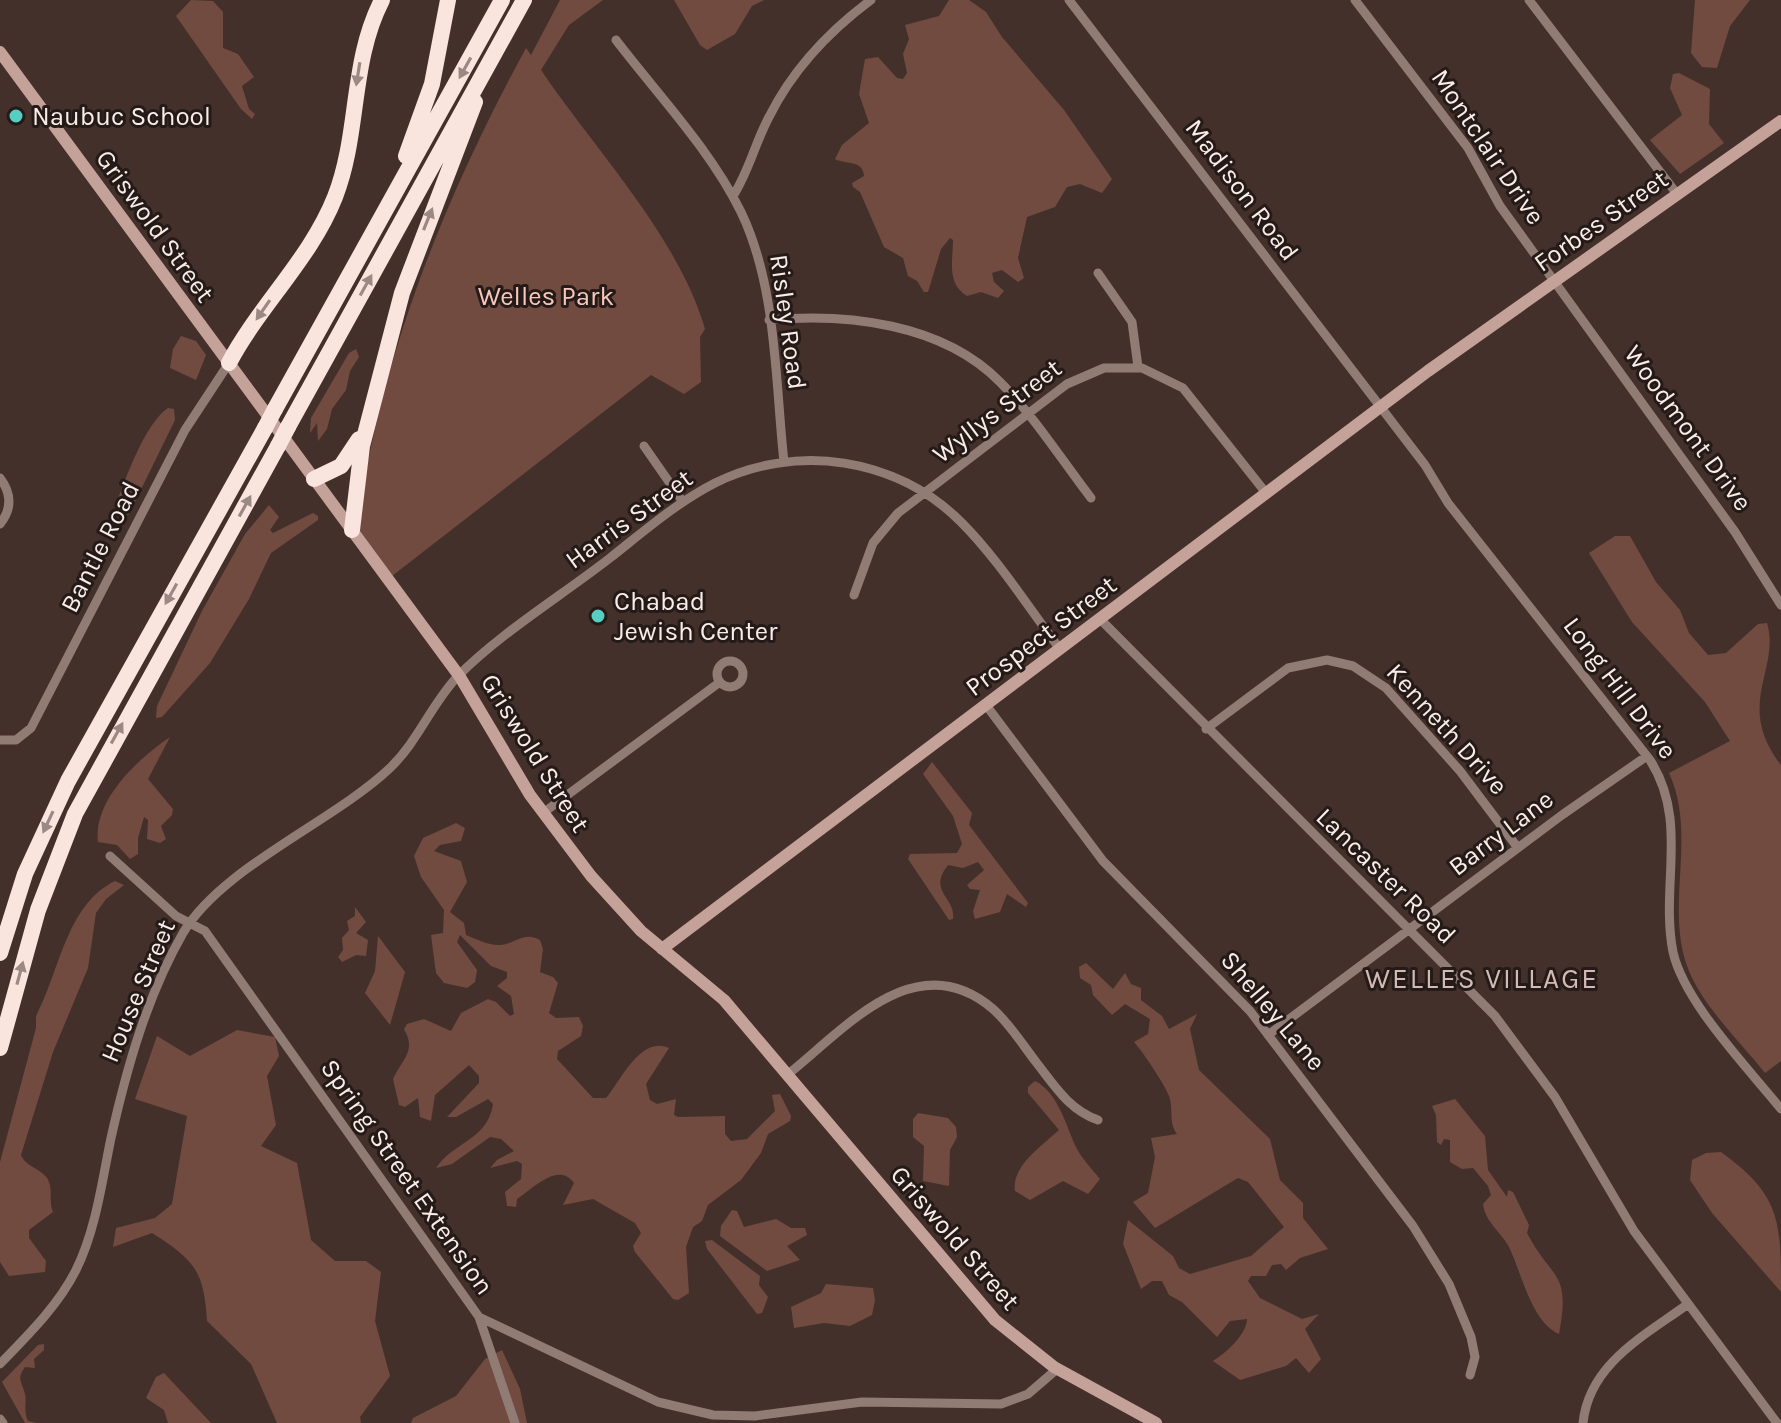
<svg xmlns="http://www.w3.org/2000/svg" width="1781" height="1423" font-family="Karla,sans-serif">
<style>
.green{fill:#714b40}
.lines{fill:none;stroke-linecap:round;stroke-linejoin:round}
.street{stroke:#917b75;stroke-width:9}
.secondary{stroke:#c5a299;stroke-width:12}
.highway{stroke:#fae4de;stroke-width:16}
.highway-bridge{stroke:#fae4de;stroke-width:16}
.oneway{fill:#9a8985}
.poi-dot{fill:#57cec2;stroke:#241a18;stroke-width:3}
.labels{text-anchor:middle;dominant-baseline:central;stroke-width:6;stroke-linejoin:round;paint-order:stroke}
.poi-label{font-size:26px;fill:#faece8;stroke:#241a18;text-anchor:start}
.street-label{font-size:26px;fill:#faece8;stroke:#241a18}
.park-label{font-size:26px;fill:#f6c8bb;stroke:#241a18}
.neighbourhood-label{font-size:28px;letter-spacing:2px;fill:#d4bab3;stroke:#241a18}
</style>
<rect width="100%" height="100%" fill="#44302a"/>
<path class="green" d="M 191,0 L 213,1 L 223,12 L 223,48 L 238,54 L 254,77 L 242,86 L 249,109 L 255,114 L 252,119 L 241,109 L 176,16 Z
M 560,0 L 603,0 L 569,25 L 541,70 C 595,150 678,236 705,329 L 700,337 L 701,382 L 684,394 L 651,375 L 392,576 L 357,528 C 380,357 444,199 526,48 L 531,55 Z
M 674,0 L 764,0 L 752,6 L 735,34 L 707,50 L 700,45 Z
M 949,0 L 969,0 L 986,12 L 1002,37 L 1064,110 L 1112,179 L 1102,193 L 1080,184 L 1067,187 L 1055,207 L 1027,217 L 1018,258 L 1024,278 L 1018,282 L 1002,270 L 992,273 L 994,282 L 1004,291 L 998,298 L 981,292 L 967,296 C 946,283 953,261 953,240 L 950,238 L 941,249 L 928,292 L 924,292 L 917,281 L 908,276 L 903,258 L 884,247 L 860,192 L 853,187 L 852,183 L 864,176 C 863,159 845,165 835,159 L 842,145 L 869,123 L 859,94 L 865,59 L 878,57 L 897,78 L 903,79 L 907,73 L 903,54 L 909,39 L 905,25 L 939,16 Z
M 1695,0 L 1750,0 L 1730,26 L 1717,68 L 1702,67 L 1691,53 Z
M 1679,73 L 1710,89 L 1709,124 L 1724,143 L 1680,174 L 1650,140 L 1682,115 L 1670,88 L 1673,74 Z
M 181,336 L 196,341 L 206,355 L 196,380 L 170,368 L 173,349 Z
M 356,349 L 359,357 L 350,371 L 346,390 L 332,409 L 327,429 L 318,441 L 317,423 L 310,433 L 311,418 L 349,353 Z
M 168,408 L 174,409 L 175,420 L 129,514 L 122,518 L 115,507 C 125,480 145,423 168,408 Z
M 269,505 L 279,517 L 270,530 L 273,533 L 313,513 L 318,516 L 318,520 L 271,553 L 249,599 L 210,663 L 162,717 L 156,718 L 157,706 L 202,611 L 245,534 Z
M 1615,536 L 1630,536 L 1656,582 L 1680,610 L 1689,633 L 1708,655 L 1726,653 L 1758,624 L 1767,623 C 1781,669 1734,704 1781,765 L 1781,1061 L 1765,1073 C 1739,1040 1699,1003 1686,963 C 1666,901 1697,834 1669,773 L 1730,741 L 1705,702 L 1632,622 L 1589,553 Z
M 170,737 L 148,779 L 173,809 L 172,815 L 161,826 L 166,839 L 160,843 L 147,839 L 148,820 L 144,817 L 138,838 L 138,854 L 130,859 L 117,845 L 98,842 C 93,800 138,759 170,737 Z
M 932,762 L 972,813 L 969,825 L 1028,903 L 1026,907 L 1007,894 L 1000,912 L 975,919 L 973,911 L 980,890 L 970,889 L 967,885 L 984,870 L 978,862 L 963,868 L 948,865 C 927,892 956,897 953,919 L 949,920 L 908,859 L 910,854 L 957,853 L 962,844 L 953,816 L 923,774 Z
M 456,823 L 465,828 L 461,841 L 440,845 L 434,851 L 461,861 L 467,882 L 450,912 L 464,923 L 466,935 C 476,939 490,946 500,945 C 516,944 523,931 540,940 L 543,949 L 540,972 L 553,977 L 558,983 L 549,1013 L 556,1018 L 579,1017 L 583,1026 L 581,1036 L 558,1051 L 557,1059 L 593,1098 L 606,1098 C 621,1080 641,1035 669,1048 L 646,1084 L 650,1100 L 657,1104 L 676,1099 L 674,1115 L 678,1117 L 725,1116 L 725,1134 L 731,1141 L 747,1139 L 775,1111 L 772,1095 L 780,1094 L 791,1116 L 790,1121 L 768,1134 L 761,1153 L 741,1180 L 708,1205 L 702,1221 L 693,1227 L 686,1247 L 689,1293 L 678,1300 L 673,1299 L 635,1252 L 633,1246 L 641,1233 L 635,1223 L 593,1199 L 563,1205 L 574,1183 C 558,1161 533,1189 517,1199 L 516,1207 L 507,1206 L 505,1192 L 521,1179 L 522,1164 L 517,1161 L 490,1168 L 497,1160 L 514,1151 L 501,1139 L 490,1137 L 452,1164 L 436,1168 C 453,1142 488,1140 493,1104 L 488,1099 L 456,1117 L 447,1117 L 479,1083 L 479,1076 L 469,1065 L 435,1095 L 431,1121 L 420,1117 L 418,1098 L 405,1107 L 399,1105 L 393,1079 C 402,1059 417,1051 404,1029 L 407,1024 L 424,1019 L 451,1031 L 461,1013 L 488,999 L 496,1002 L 510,1016 L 514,1014 L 511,996 L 497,986 L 507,978 L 507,972 L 491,966 L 460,935 L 457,942 L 477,970 L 475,982 L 467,988 L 444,983 L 436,973 L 431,935 L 443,933 L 444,910 L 421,877 L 414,856 L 423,838 Z
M 115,881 L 124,885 L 106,899 L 96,913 L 88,968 L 53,1052 L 21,1155 C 26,1167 40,1168 47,1178 C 54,1189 48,1201 53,1212 L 29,1230 L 29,1238 L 46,1261 L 45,1272 L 9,1276 L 0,1262 L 0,1162 L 36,1028 L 36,1016 C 60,971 66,905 115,881 Z
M 355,907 L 366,922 L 356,933 L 368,940 L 366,956 L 356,955 L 342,962 L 338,957 L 343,950 L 342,938 L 349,930 L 347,921 L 355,916 Z
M 378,936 L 405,972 L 390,1025 L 365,993 L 375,971 Z
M 1086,963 L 1113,989 L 1125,973 L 1131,984 L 1141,988 L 1141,1000 L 1162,1016 L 1169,1029 L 1197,1014 L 1190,1029 L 1199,1070 L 1270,1139 L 1280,1180 L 1303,1203 L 1303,1218 L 1328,1249 L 1300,1258 L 1286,1270 L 1281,1264 L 1272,1265 L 1266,1276 L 1251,1276 L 1248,1281 L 1260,1298 L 1302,1319 L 1319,1314 L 1305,1329 L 1321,1359 L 1309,1373 L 1296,1358 L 1286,1366 L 1240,1380 L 1213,1361 C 1226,1353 1247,1334 1247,1319 L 1230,1321 L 1217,1337 L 1182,1302 L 1169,1295 L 1162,1281 L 1152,1281 L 1141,1289 L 1123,1244 L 1128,1220 L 1173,1256 L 1179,1268 L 1190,1274 L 1251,1256 L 1284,1227 L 1248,1182 L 1238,1178 L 1155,1228 L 1133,1202 L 1148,1193 L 1155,1157 L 1151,1138 L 1177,1134 C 1168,1122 1174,1110 1169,1096 C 1165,1085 1143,1052 1134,1042 L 1148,1034 L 1150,1019 L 1125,1004 L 1112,1015 L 1093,995 L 1091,985 L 1080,978 L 1079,967 Z
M 237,1030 L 275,1037 L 279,1056 L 267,1076 L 276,1125 L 261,1146 L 297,1163 L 311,1240 L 335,1261 L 366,1261 L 381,1272 L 375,1321 L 390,1376 L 360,1417 L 361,1423 L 277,1423 L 251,1364 L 207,1321 C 204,1270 194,1260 152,1233 L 113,1247 L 116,1228 L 155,1218 L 172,1204 L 187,1116 L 135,1099 L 157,1036 L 190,1056 Z
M 1035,1081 C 1058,1092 1066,1126 1076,1147 C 1082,1159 1092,1169 1100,1179 L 1088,1194 L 1063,1181 L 1030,1200 L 1015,1191 C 1011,1166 1043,1145 1059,1130 L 1028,1093 L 1028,1087 Z
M 1455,1099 L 1485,1136 L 1488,1170 L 1507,1197 L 1508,1190 L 1513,1192 L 1529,1225 L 1527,1233 C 1552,1281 1571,1270 1559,1334 C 1531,1321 1522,1274 1509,1247 C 1501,1232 1485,1222 1483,1204 L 1491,1195 L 1488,1186 L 1473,1168 L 1462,1169 L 1450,1162 L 1450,1140 L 1444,1139 L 1441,1145 L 1437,1142 L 1436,1115 L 1432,1106 Z
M 918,1113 L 948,1118 L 956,1127 L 957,1137 L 950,1150 L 949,1186 L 923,1181 L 924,1146 L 913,1137 L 913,1119 Z
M 1721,1152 C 1781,1195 1781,1222 1781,1292 L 1712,1213 L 1690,1180 L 1692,1160 L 1706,1153 Z
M 732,1210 L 737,1211 L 744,1227 L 776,1219 L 791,1228 L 805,1228 L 807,1235 L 787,1246 L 800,1260 L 767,1271 L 720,1236 L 721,1226 Z
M 712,1240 L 760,1276 L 759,1285 L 768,1297 L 762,1313 L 757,1314 L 707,1249 L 705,1241 Z
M 826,1284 L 873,1288 L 875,1300 L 872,1315 L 850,1326 L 824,1323 L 794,1328 L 791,1307 L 821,1293 Z
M 44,1344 L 44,1350 L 34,1359 L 35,1368 L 25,1367 C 16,1380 22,1381 25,1394 C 27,1402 23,1411 28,1421 L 37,1423 L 25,1423 L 2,1382 L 38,1345 Z
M 502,1350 L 520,1389 L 527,1423 L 411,1423 L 413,1418 L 456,1396 L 485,1359 Z
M 164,1373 L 211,1423 L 168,1423 L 164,1410 L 146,1398 L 156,1377 Z"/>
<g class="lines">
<path class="street" d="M 1069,0 L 1425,465 L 1448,503 L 1650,760 C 1689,821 1660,886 1673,952 C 1684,1002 1748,1068 1781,1109
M 1355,0 L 1468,148 L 1500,206 L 1735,532 L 1781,605
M 1529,0 L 1677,194
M 616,40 C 658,95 710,149 741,212 C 777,287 775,380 784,462
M 733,196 C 749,171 755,143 769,117 C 793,69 828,32 871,0
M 1098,273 L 1132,322 L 1138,367
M 769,320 C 846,313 942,323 1000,382 C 1034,416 1061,459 1091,498
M 644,446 L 683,502
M 0,478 C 12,494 12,509 0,524
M 854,595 L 873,543 L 898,513 L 1067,384 L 1104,368 L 1142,368 L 1183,388 L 1266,493
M 1100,619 L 1495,1016 L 1555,1097 L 1634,1231 L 1777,1423
M717 674a13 13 0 1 1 26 0a13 13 0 1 1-26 0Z
M 986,705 L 1103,861 L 1250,1011 L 1413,1226 L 1449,1284 L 1471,1337 L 1475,1357 L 1470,1375
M 1206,729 L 1288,668 L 1327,660 L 1353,666 L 1386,688 L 1460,771 L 1518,848
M 0,740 L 16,740 L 31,728 L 185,430 L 229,363
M 543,813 L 720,682
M 110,856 L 176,916 L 205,931 L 479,1317 L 658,1402 L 713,1415 L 755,1416 L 862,1402 L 1001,1404 L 1028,1394 L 1057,1369
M 1268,1035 L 1562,815 L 1647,756
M 787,1075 C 845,1029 916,943 993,1009 C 1010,1024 1022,1044 1036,1062 C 1054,1085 1069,1110 1098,1120
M 479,1317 L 515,1423
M 0,1364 C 27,1336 58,1306 76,1270 C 96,1230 102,1181 111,1138 C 127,1067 147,996 183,933 C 222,867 333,822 390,768 C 418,741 431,705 457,677 C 499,634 561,596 610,558 C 643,532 676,503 715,483 C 796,443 896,457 961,522 C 998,559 1028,607 1060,649
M 0,1419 L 3,1423
M 1583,1423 C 1589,1364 1644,1336 1688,1304"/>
<path class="secondary" d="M 0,52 L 460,677 L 530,795 L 591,876 L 641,931 L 724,1000 L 995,1320 L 1054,1367 L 1156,1423
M 662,949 L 1428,371 L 1781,121"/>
<path class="highway" d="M 406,156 L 432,84 L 448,0
M 229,363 C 259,306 311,258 335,197 C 360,133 350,62 382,0
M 275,409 L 502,0
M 288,427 L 524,0
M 314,479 L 341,466 L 359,439
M 352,530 L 362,446 L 402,293 L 475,102
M 0,953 L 25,874 L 68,781 L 265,428
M 0,1048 L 38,910 L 75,814 L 278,446"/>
<path class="highway-bridge" d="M 265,428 L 275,409
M 278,446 L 288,427"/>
</g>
<defs><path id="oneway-solid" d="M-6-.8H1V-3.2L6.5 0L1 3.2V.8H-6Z" transform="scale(2)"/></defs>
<g class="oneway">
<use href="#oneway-solid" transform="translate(465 68) rotate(119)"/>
<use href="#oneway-solid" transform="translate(358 74) rotate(99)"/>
<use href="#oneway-solid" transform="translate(428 219) rotate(-68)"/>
<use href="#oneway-solid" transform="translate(366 285) rotate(-61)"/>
<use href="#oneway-solid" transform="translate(263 310) rotate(125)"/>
<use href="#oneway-solid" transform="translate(245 506) rotate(-61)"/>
<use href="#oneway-solid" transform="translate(171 594) rotate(119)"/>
<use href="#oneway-solid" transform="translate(117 733) rotate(-61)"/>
<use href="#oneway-solid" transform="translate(48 822) rotate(115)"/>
<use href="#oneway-solid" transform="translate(20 973) rotate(-75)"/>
</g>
<g class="poi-dot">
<circle cx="16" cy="116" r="8"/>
<circle cx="598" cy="616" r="8"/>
</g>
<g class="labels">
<g class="poi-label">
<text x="32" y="116">Naubuc School</text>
<text x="614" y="601">Chabad<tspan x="614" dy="30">Jewish Center</tspan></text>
</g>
<g class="street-label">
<text transform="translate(1488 147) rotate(56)">Montclair Drive</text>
<text transform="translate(1242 190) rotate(53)">Madison Road</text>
<text transform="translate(1601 221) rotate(-35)">Forbes Street</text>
<text transform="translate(155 226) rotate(54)">Griswold Street</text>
<text transform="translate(788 322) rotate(82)">Risley Road</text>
<text transform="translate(997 411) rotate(-37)">Wyllys Street</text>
<text transform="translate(1688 428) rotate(54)">Woodmont Drive</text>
<text transform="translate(629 519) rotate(-36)">Harris Street</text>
<text transform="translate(100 547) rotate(-63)">Bantle Road</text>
<text transform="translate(1041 636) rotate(-37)">Prospect Street</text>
<text transform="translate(1620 688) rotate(53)">Long Hill Drive</text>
<text transform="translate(1447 729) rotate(48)">Kenneth Drive</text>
<text transform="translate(535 753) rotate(58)">Griswold Street</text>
<text transform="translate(1501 833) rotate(-37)">Barry Lane</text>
<text transform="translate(1386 876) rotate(44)">Lancaster Road</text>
<text transform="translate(138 991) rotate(-67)">House Street</text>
<text transform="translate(1273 1011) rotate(50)">Shelley Lane</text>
<text transform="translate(407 1177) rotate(55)">Spring Street Extension</text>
<text transform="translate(955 1238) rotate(49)">Griswold Street</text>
</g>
<g class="park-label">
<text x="546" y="296">Welles Park</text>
</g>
<g class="neighbourhood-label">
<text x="1482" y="978">WELLES VILLAGE</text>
</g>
</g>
</svg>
